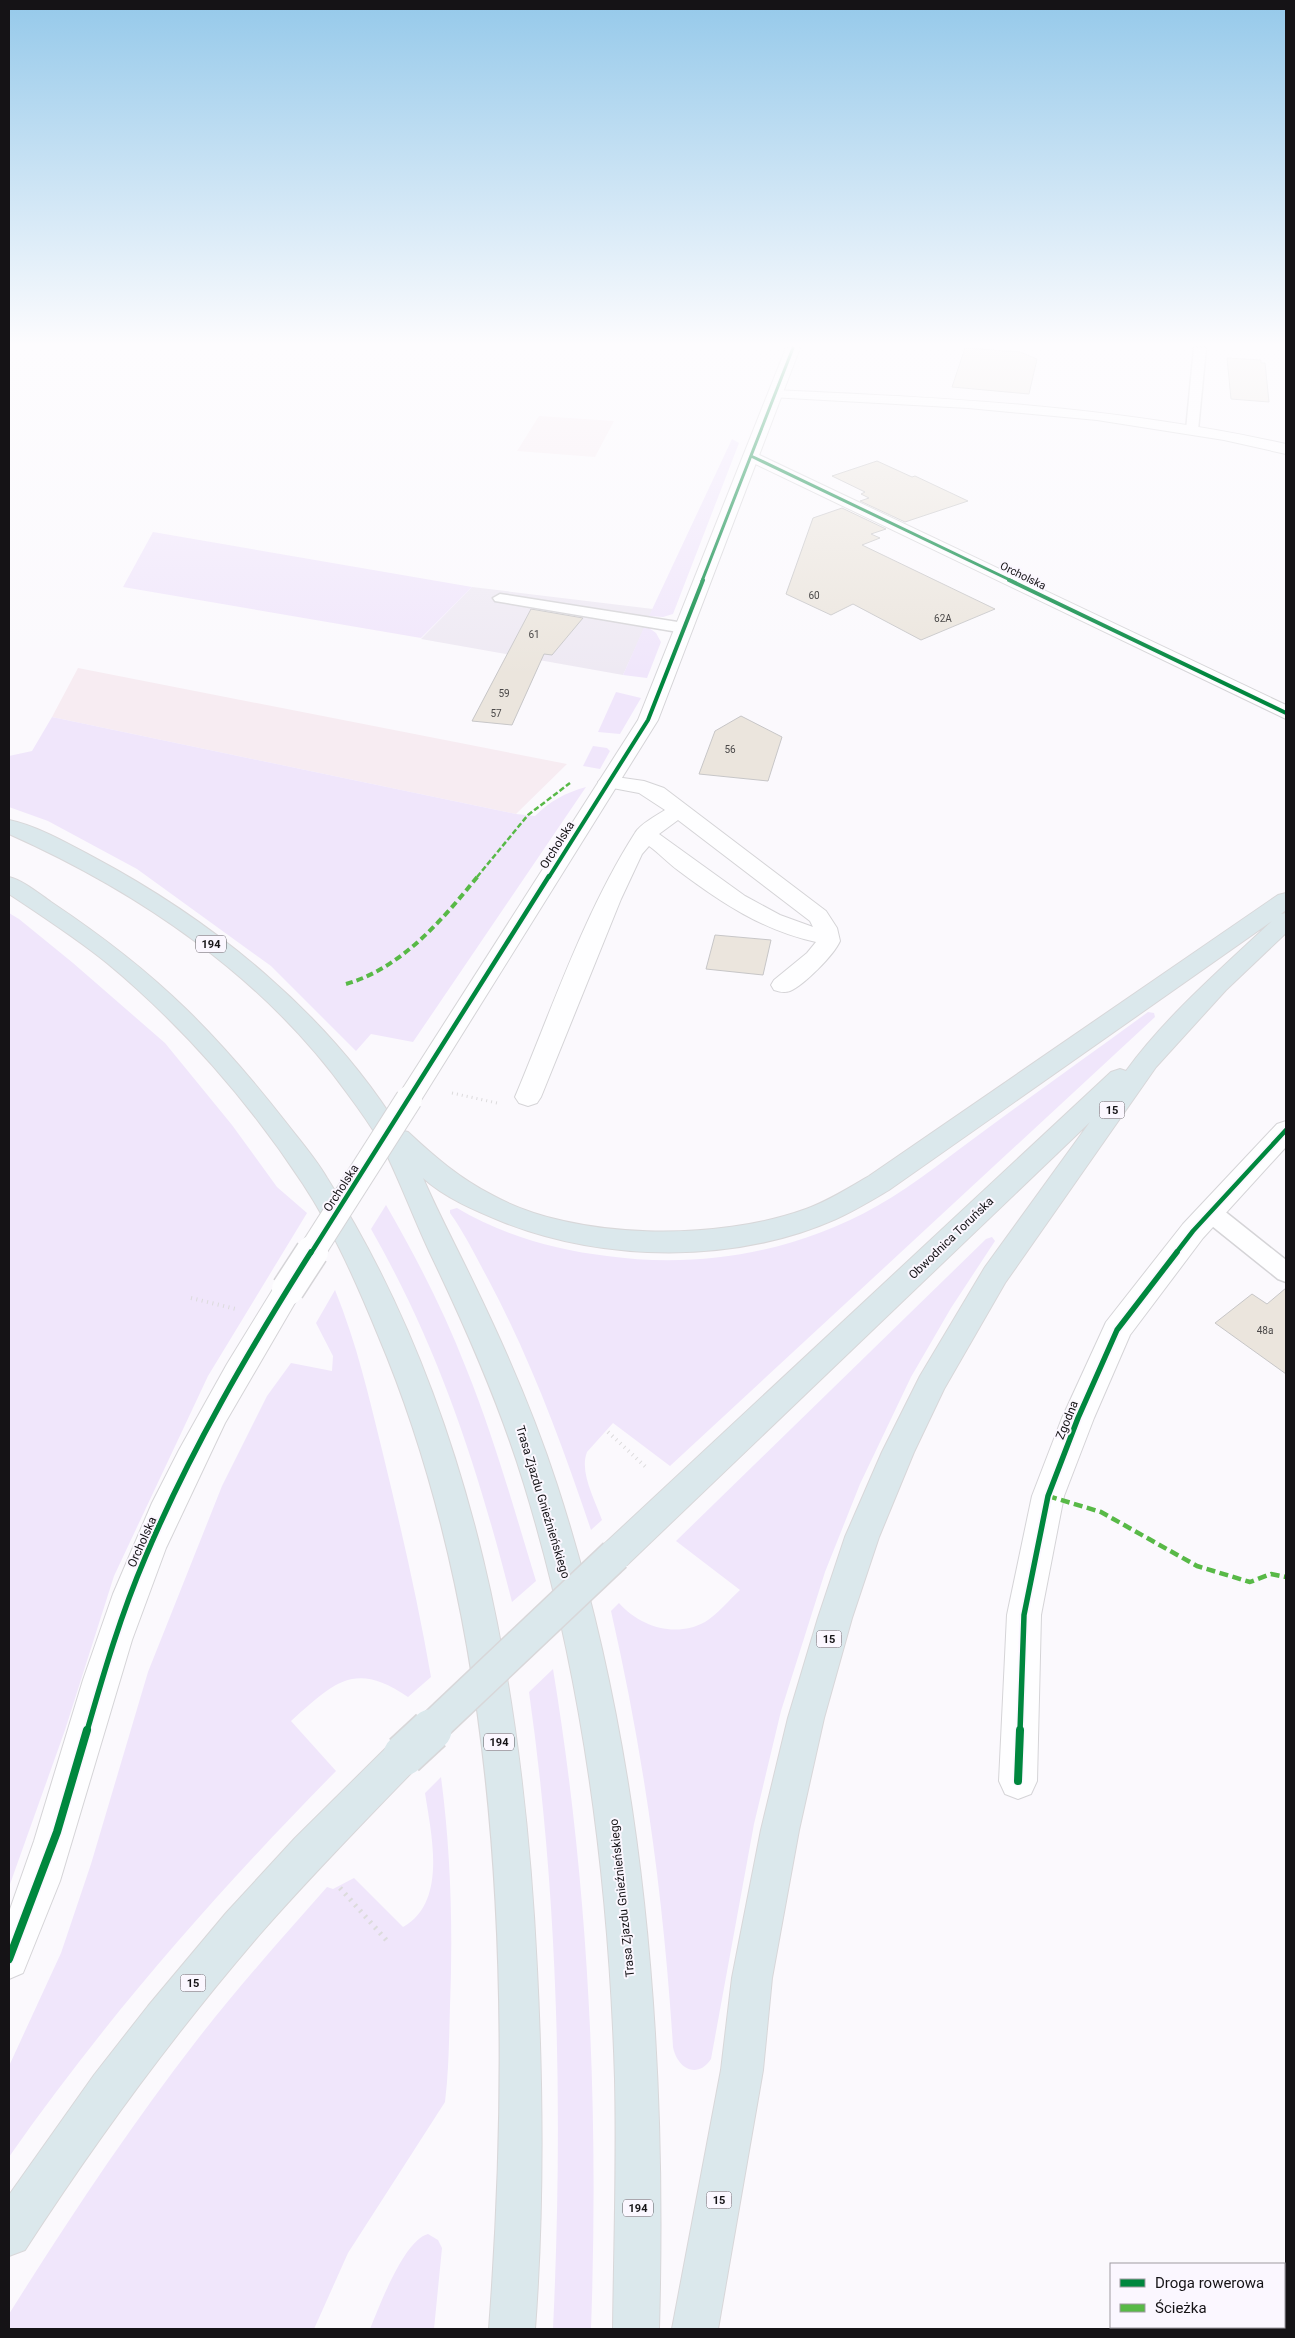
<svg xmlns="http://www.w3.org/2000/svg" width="1295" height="2338" font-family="Roboto,sans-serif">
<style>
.built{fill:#eee9f3}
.industrial{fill:#f7ecf2}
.green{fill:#f0e6fb}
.building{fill:#ebe5dd;stroke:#c7c6c7}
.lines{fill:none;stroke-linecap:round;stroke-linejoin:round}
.lane-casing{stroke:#d5d4d7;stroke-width:3}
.street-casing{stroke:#d5d4d7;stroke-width:2}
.secondary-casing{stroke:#d5d4d7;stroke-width:2}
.primary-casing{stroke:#d8d7d9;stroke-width:2}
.path-far2{stroke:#dcdbdc;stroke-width:3;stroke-dasharray:1 4;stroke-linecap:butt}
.path-far1{stroke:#dcdbdc;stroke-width:4;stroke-dasharray:1 4.5;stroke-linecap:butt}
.path{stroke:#dcdbdc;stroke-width:5;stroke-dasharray:2 5.5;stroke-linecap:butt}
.lane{fill:#fefeff;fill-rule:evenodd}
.street{fill:#fefeff;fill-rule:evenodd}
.secondary{fill:#fefeff;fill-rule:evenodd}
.primary{fill:#dbe8ec;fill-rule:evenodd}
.secondary-bridge-far1-casing{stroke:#d5d4d7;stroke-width:28;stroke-linecap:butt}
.secondary-bridge-casing{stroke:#d5d4d7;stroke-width:35;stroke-linecap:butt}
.primary-bridge-far1-casing{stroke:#d8d7d9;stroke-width:35;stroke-linecap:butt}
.primary-bridge-casing{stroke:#d8d7d9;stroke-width:44;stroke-linecap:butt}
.secondary-bridge-far1{stroke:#fefeff;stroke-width:26}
.secondary-bridge{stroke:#fefeff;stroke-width:32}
.primary-bridge-far1{stroke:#dbe8ec;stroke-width:32}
.primary-bridge{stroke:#dbe8ec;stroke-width:41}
.quiet-far2{stroke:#58b947;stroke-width:2.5;stroke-dasharray:5.5 2.5;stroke-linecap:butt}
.quiet-far1{stroke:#58b947;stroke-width:4;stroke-dasharray:7 4;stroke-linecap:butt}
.quiet{stroke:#58b947;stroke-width:4.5;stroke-dasharray:9 4.5;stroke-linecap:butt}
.cycleway-far4-casing{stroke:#fbf7ff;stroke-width:5}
.cycleway-far3-casing{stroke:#fbf7ff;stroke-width:6}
.cycleway-far2-casing{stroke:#fbf7ff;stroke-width:8}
.cycleway-far1-casing{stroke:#fbf7ff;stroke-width:9}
.cycleway-casing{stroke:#fbf7ff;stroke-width:11}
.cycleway-far4{stroke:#00873e;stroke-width:3}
.cycleway-far3{stroke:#00873e;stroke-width:4}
.cycleway-far2{stroke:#00873e;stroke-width:4.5}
.cycleway-far1{stroke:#00873e;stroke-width:5.5}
.cycleway{stroke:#00873e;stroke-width:8}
.labels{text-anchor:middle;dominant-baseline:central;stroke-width:4;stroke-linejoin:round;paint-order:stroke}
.number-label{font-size:10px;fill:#4a4848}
.far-street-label{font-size:11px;fill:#151316;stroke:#fbf7ff}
.shield{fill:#fbf7ff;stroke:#5a575c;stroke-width:1}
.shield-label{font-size:11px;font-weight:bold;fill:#151316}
.street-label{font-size:12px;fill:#151316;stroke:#fbf7ff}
</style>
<rect width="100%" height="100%" fill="#fbf9fd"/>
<path class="built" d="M 472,587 L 653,609 L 623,675 L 421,639 Z"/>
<path class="industrial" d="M 539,416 L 614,421 L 595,457 L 517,451 Z
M 78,668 L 567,764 L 516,814 L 52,717 Z"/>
<path class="green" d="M 732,439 L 739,443 L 673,614 L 663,617 L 649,616 Z
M 153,532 L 472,587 L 421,638 L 123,587 Z
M 645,625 L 656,633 L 661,642 L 647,678 L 623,675 Z
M 616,692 L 641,698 L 620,734 L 598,732 Z
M 52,717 L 516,814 L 535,816 C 550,801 565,793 586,787 L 413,1042 L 371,1034 L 356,1051 L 271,966 L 137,869 L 48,821 L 9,807 L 9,756 L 32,751 Z
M 593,746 L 607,748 L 610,751 L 600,769 L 583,766 Z
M 9,913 L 19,919 L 73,963 L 165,1043 L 232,1125 L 277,1187 L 307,1213 L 208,1376 L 114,1576 L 65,1730 L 9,1887 Z
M 1148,1012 L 1154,1013 L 1155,1017 L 670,1466 L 613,1423 L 587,1452 C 579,1472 595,1500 602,1520 L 591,1530 C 562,1444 531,1360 488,1279 C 476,1257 465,1234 450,1213 L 450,1210 L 457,1208 C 502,1235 555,1250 607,1256 C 700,1269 796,1252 877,1206 C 916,1184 952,1154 988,1128 C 1041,1089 1095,1051 1148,1012 Z
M 386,1205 C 416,1257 444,1311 466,1368 C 494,1437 514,1509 536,1581 L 512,1602 C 478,1469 440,1350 371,1229 Z
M 992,1237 L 995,1241 L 951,1308 L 911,1377 L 860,1484 L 825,1572 L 781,1711 L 754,1824 L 711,2059 C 697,2080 677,2068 673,2047 C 664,1900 644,1755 611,1611 L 619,1603 C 640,1627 676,1638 705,1622 C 718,1614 729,1600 740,1590 L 676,1541 L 986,1239 Z
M 335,1290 C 357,1344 369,1397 383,1454 C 401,1528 418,1602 431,1677 L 408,1697 C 354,1660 334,1683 291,1721 L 336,1771 C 217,1892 106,2018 9,2157 L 9,2066 L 61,1953 L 91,1864 L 148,1672 L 222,1486 L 267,1396 L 291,1363 L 332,1371 L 333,1356 L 316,1323 Z
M 553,1669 C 589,1888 599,2107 591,2329 L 553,2329 C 563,2117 559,1903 529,1692 Z
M 441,1777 C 451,1853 453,1930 450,2006 C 449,2038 449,2070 445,2102 L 348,2253 L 314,2329 L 9,2329 L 9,2314 C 68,2220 129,2128 197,2040 C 238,1987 283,1937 327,1887 L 333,1889 L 354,1878 L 403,1927 C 448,1902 431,1833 425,1793 Z
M 428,2234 L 438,2240 L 442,2248 L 434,2329 L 370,2329 C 379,2307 404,2240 428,2234 Z"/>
<path class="building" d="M 965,348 L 1020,352 L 1037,359 L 1029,394 L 952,387 Z
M 1227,358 L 1261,360 L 1261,363 L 1265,363 L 1269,402 L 1231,399 Z
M 877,461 L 912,477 L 915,476 L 968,501 L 905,522 L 860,501 L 869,498 L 861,494 L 865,492 L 832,476 Z
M 842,508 L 886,529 L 871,534 L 880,538 L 862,545 L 995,609 L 921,640 L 853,604 L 831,615 L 786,594 L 813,518 Z
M 531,609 L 583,618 L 552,655 L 544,654 L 512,725 L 472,721 Z
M 741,716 L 782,737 L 768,781 L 699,774 L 715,731 Z
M 715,935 L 771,940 L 763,975 L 706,969 Z
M 1286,1288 L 1286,1374 L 1215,1323 L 1252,1294 L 1267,1304 Z"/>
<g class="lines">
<g class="lane-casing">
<path id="lane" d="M 1194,348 L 1206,348 L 1198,430 L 1192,434 L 1186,430 Z
M 500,594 L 684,623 L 692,628 L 684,633 L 495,601 L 493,598 Z
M 1210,1204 L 1218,1206 L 1286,1260 L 1286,1282 L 1278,1279 L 1202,1218 L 1198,1212 L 1202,1206 Z"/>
</g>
<g class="street-casing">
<path id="street" d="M 775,390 C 949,398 1115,406 1286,444 L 1286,454 L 1224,440 L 1097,420 L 968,408 L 770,397 L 768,394 L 770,391 Z
M 751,451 L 1286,705 L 1286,719 L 745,459 L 743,456 Z
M 609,776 L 644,781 L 664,788 L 826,911 L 837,928 L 840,941 C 834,955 803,986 790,991 C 784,993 780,992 774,990 L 771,985 L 774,980 L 807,953 L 816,942 C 764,931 720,902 679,871 C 668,863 659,853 649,846 L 642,854 L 621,899 L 541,1097 L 537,1103 L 528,1106 L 519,1103 L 515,1097 C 552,1009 584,913 635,833 C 640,824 656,816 665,810 L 639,793 L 602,786 L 598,782 L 602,778 ZM 678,820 L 810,921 L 813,927 L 780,915 L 745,896 L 659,834 Z
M 1286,1121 L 1286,1147 L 1203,1238 L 1130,1335 L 1094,1418 L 1064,1496 L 1041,1615 L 1037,1781 L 1031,1794 L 1018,1799 L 1005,1794 L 999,1781 L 1007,1615 L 1032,1496 L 1062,1418 L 1106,1322 L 1183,1224 L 1277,1124 Z"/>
</g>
<g class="secondary-casing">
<path id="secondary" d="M 786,348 L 800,348 L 658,720 L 418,1105 L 409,1108 L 400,1105 L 396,1099 L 638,720 Z
M 288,1278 L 298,1281 L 303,1289 L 225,1423 L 166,1548 L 132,1640 L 60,1881 L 23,1973 L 9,1979 L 9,1912 L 34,1841 L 83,1680 L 113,1594 L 152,1503 L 179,1450 L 227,1364 L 278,1281 Z"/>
</g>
<g class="primary-casing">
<path id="primary" d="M 9,820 C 38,826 69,844 95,858 C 215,922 328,1014 400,1130 L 408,1132 C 436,1158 458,1177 492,1195 C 575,1241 718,1241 806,1209 C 828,1201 849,1188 869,1176 L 1278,895 L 1286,893 L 1286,910 L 1281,914 L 1286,913 L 1286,933 L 1226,990 L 1156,1067 L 1005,1283 L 944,1389 L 914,1452 L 879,1537 L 852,1618 L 824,1718 L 799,1830 L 772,1978 L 763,2070 L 718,2329 L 672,2329 L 721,2070 L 732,1978 L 761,1830 L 788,1718 L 818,1618 L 845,1537 L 882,1452 L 920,1376 L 985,1267 L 1090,1122 L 627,1565 L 615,1569 L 603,1565 L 598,1555 L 603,1545 L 1111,1072 L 1120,1069 L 1126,1071 C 1166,1016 1222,968 1272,921 L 889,1190 C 872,1200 854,1211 836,1219 C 735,1264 604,1262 503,1222 C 476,1211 445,1198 423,1178 C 439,1215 458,1250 475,1286 C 506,1350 535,1417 557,1485 C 645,1756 667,2046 659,2329 L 613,2329 C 614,2246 617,2163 615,2079 C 609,1879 583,1676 524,1484 C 500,1405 466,1328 430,1253 C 413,1217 399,1178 381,1143 C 371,1126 359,1109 347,1093 C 263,976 139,892 9,834 Z
M 9,877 C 24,881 38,893 51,902 C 99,934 144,968 186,1009 C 223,1045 256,1084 288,1125 C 302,1143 316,1159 327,1178 C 476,1413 524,1696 537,1969 C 543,2089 544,2210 535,2329 L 489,2329 C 513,2008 505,1635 378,1335 C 357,1284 334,1231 303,1184 C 250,1103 182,1025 107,963 C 76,938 42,916 9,894 Z
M 404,1738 L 417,1743 L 423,1755 L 417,1767 C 362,1824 306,1881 254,1941 C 171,2038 95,2142 25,2250 L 9,2256 L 9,2195 L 94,2075 L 148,2006 L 226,1913 L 295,1838 L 391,1743 Z"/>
</g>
<path class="path-far2" d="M 452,1093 L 497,1103"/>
<path class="path-far1" d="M 191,1298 L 236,1309
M 608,1432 L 648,1469"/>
<path class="path" d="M 340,1888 L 388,1942"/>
<use href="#lane" class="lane"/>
<use href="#street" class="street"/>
<use href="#secondary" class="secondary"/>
<use href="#primary" class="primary"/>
<g class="secondary-bridge-far1-casing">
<path id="secondary-bridge-far1" d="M 311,1253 L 409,1099"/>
</g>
<g class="secondary-bridge-casing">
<path id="secondary-bridge" d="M 288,1289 L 312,1252"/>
</g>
<g class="primary-bridge-far1-casing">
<path id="primary-bridge-far1" d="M 429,1731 L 615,1555"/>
</g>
<g class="primary-bridge-casing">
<path id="primary-bridge" d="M 404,1755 L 431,1730"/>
</g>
<use href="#secondary-bridge-far1" class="secondary-bridge-far1"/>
<use href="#secondary-bridge" class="secondary-bridge"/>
<use href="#primary-bridge-far1" class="primary-bridge-far1"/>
<use href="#primary-bridge" class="primary-bridge"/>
<path class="quiet-far2" d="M 477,877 L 528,815 L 570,783"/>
<path class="quiet-far1" d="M 346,984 C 402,968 443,919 478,876"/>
<path class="quiet" d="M 1048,1496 L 1101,1512 L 1197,1566 L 1250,1582 L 1271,1574 L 1286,1577"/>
<g class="cycleway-far4-casing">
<path id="cycleway-far4" d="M 751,456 L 1012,581
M 702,581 L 793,348"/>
</g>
<g class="cycleway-far3-casing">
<path id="cycleway-far3" d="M 1009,580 L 1286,713
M 549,877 L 648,720 L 703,580"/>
</g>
<g class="cycleway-far2-casing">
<path id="cycleway-far2" d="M 311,1253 L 549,876
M 1176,1253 L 1193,1231 L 1286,1130"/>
</g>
<g class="cycleway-far1-casing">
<path id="cycleway-far1" d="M 87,1731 C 104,1672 121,1614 145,1558 C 190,1451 249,1350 311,1252
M 1020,1731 L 1024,1615 L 1048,1496 L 1078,1418 L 1117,1330 L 1177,1252"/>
</g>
<g class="cycleway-casing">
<path id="cycleway" d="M 1018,1781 L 1020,1730
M 9,1959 L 57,1832 L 87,1730"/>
</g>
<use href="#cycleway-far4" class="cycleway-far4"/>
<use href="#cycleway-far3" class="cycleway-far3"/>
<use href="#cycleway-far2" class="cycleway-far2"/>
<use href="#cycleway-far1" class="cycleway-far1"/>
<use href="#cycleway" class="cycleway"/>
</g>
<linearGradient id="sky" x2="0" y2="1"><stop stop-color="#95c9ea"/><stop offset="0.51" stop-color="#fdfcfe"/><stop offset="1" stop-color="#fdfcfe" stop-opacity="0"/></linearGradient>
<rect width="1295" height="676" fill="url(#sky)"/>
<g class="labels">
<g class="number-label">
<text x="814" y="595">60</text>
<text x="943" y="618">62A</text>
<text x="534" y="634">61</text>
<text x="504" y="693">59</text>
<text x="496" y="713">57</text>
<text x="730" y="749">56</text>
<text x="1265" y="1330">48a</text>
</g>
<g class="far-street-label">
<text transform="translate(1023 576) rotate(26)">Orcholska</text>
</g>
<g class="shield">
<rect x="196" y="935.5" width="30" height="17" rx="4"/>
<rect x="1099.5" y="1101.5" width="25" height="17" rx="4"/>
<rect x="816.5" y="1630.5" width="25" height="17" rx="4"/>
<rect x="484" y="1733.5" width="30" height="17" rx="4"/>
<rect x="180.5" y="1974.5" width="25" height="17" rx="4"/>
<rect x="706.5" y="2191.5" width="25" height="17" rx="4"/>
<rect x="623" y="2199.5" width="30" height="17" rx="4"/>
</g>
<g class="shield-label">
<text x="211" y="944">194</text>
<text x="1112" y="1110">15</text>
<text x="829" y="1639">15</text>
<text x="499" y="1742">194</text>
<text x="193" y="1983">15</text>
<text x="719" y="2200">15</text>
<text x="638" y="2208">194</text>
</g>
<g class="street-label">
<text transform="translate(557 845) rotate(-58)">Orcholska</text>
<text transform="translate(341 1188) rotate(-57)">Orcholska</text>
<text transform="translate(951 1238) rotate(-44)">Obwodnica Toruńska</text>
<text transform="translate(1067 1420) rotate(-68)">Zgodna</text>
<text transform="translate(543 1502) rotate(73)">Trasa Zjazdu Gnieźnieńskiego</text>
<text transform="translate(142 1542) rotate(-66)">Orcholska</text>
<text transform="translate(622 1898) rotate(-96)">Trasa Zjazdu Gnieźnieńskiego</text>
</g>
</g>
<rect width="1295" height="2338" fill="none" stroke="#151316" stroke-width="20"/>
<rect x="1110" y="2263" width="175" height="65" fill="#fbf7ff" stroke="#9f9ca2"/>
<rect x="1120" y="2279" width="25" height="8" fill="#00873e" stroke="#9f9ca2"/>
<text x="1155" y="2288" font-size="15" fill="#151316">Droga rowerowa</text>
<rect x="1120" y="2304" width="25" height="8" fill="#58b947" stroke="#9f9ca2"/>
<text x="1155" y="2313" font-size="15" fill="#151316">Ścieżka</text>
</svg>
